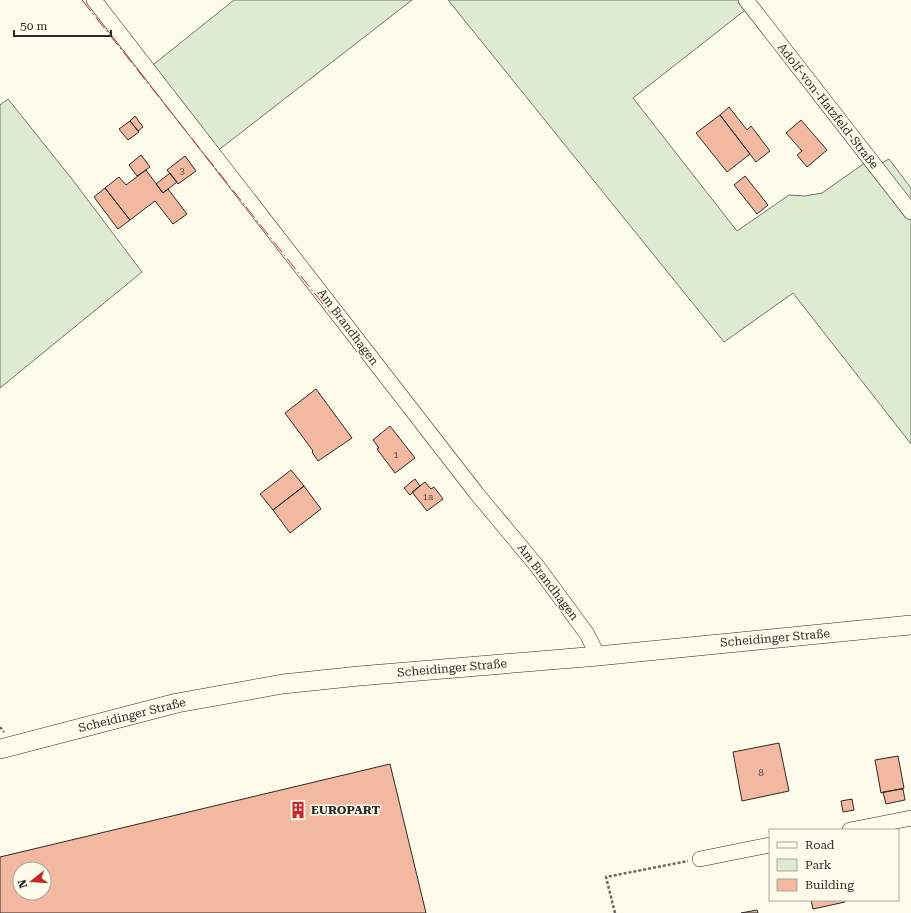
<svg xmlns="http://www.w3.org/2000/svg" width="911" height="913" font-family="'Roboto Serif',serif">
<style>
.green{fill:#deebd1;stroke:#74746e}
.building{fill:#f2b8a0;stroke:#2b2b2b;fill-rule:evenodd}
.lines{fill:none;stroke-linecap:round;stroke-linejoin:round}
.minor-casing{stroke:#2b2b2b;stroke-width:16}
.major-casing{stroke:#2b2b2b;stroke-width:20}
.path{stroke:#6a6964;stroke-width:2.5;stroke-dasharray:3 2;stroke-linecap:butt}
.minor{stroke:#fdfbea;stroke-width:15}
.major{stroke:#fdfbea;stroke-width:19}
.power{stroke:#c62828;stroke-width:1;stroke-dasharray:14 3 2 3;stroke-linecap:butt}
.labels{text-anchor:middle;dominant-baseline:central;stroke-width:3;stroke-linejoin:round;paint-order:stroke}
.number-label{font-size:10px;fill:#5d4e48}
.street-label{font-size:12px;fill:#2b2b2b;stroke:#fdfbea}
.poi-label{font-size:12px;font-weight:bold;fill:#2b2b2b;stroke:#fdfbea;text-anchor:start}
</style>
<rect width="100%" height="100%" fill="#fdfbea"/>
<path class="green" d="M 234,0 L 412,0 L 216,152 L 149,68 Z
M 448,0 L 743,0 L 749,7 L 633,98 L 737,231 L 789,195 L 805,196 L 822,193 L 869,160 L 911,217 L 911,444 L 793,293 L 724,342 Z
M 8,99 L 75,183 L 142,272 L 0,388 L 0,105 Z
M 889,159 L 911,188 L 911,207 L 878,165 Z"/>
<path class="building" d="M 729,107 L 747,130 L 751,126 L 770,151 L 756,162 L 720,115 Z
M 720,115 L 750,154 L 727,172 L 696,133 Z
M 135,116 L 143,127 L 138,131 L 130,121 Z
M 801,120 L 827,150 L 807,167 L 797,155 L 802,151 L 786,133 Z
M 130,121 L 139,132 L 128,140 L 119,129 Z
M 141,155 L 150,167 L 137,176 L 129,165 Z
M 185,156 L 196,171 L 178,184 L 167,170 Z
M 146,170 L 163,193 L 168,189 L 187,214 L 173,224 L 155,201 L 130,220 L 105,188 L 119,177 L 126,185 Z
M 170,173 L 177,182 L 163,193 L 156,184 Z
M 745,176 L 768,205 L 757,214 L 734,185 Z
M 105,188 L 130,220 L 118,229 L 94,197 Z
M 316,389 L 352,438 L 318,461 L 312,452 L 313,451 L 285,413 Z
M 390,426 L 415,458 L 395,473 L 377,449 L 379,448 L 373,440 Z
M 291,470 L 304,486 L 273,510 L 260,494 Z
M 415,479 L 420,486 L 410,495 L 404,488 Z
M 425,482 L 431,489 L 434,487 L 443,499 L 427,511 L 412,492 Z
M 304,486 L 321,509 L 290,533 L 273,510 Z
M 779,743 L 789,791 L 742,801 L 733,752 Z
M 898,756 L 904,788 L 881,793 L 875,760 Z
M 390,764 L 426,913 L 0,913 L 0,857 ZM 20,869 L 44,869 L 44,893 L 20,893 Z
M 903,789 L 905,800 L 886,804 L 883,792 Z
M 852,799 L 854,810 L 843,812 L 841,801 Z
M 811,900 L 844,900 L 845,902 L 813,909 Z
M 757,910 L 758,913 L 741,913 Z"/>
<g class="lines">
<g class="minor-casing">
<path id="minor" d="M 94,0 L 477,494 L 537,566 L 587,634 L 598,656
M 746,0 L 911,212
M 850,830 L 911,818
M 700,859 L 770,845"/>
</g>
<g class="major-casing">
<path id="major" d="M 0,749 L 177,703 L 283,684 L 359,676 L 598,656 L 911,625"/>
</g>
<path class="path" d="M 0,727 L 4,732
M 615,913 L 606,877 L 688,861"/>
<use href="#minor" class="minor"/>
<use href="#major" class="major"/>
<path class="power" d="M 82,0 L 331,314"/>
</g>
<defs>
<g id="building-bare" transform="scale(1.38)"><path d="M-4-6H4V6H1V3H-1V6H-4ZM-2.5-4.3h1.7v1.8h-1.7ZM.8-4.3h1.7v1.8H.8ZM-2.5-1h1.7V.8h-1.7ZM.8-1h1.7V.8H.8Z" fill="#c62828" stroke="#fdfbea" stroke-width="2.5" paint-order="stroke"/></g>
</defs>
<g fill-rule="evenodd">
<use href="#building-bare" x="298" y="810"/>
</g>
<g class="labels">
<g class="number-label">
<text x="182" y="170">3</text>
<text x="396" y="454">1</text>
<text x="428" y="496">1a</text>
<text x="761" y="772">8</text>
</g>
<g class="street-label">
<text transform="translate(828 106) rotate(52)">Adolf-von-Hatzfeld-Straße</text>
<text transform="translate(348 327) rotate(53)">Am Brandhagen</text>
<text transform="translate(548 582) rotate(53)">Am Brandhagen</text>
<text transform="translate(775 638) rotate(-5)">Scheidinger Straße</text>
<text transform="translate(452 668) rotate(-5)">Scheidinger Straße</text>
<text transform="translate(132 715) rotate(-14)">Scheidinger Straße</text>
</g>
<g class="poi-label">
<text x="311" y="810">EUROPART</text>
</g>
</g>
<rect x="769" y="829" width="130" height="72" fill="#fdfbea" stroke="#a9a89e"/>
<rect x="777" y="842" width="20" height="6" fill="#fdfbea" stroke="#a9a89e"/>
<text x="805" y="849" font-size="12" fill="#2b2b2b">Road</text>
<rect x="777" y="859" width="20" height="12" fill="#deebd1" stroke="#a9a89e"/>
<text x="805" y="869" font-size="12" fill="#2b2b2b">Park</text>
<rect x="777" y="879" width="20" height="12" fill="#f2b8a0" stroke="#a9a89e"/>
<text x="805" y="889" font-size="12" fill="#2b2b2b">Building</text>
<g transform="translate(32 881) rotate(253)"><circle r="19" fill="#fdfbea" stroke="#a9a89e"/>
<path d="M0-3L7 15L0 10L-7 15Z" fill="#c62828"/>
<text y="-6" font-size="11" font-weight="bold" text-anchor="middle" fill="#2b2b2b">N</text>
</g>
<path d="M14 30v6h97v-6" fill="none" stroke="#2b2b2b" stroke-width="2"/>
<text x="20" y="30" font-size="12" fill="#2b2b2b" stroke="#fdfbea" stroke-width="3" paint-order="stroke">50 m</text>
</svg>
